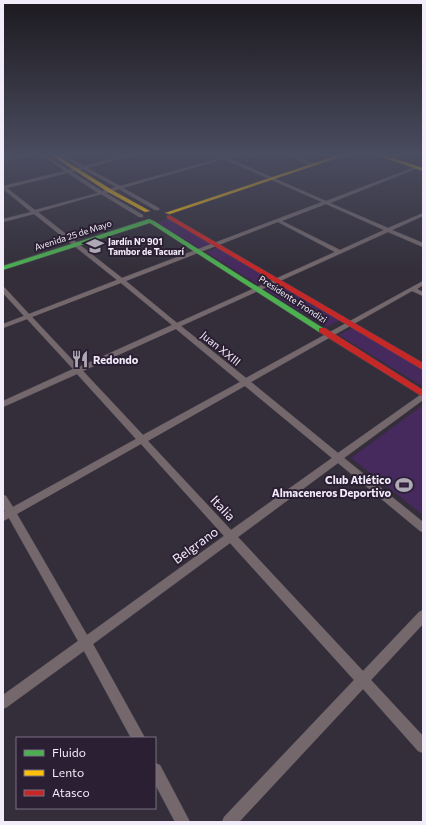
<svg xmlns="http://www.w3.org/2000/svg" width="426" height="825" font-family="Commissioner,sans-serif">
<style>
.green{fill:#462a5e}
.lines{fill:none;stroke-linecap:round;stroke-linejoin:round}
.street-casing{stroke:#4e4953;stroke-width:1}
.fast-casing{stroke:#4e4953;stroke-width:1}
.slow-casing{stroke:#4e4953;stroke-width:1}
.jam-casing{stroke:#4e4953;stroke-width:1}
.street{fill:#74686c;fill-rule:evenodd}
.fast{fill:#4caf50;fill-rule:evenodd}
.slow{fill:#ffc107;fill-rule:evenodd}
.jam{fill:#c62828;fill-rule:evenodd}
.labels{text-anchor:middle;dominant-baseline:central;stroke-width:4;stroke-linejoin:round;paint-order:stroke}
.far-street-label{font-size:9px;fill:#f2ebf9;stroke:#2a1f33}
.far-poi-label{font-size:9px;font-weight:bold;fill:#f2ebf9;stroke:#2a1f33;text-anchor:start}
.street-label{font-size:11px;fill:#f2ebf9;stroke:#2a1f33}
.poi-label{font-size:11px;font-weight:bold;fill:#f2ebf9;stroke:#2a1f33;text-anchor:start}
.near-street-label{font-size:13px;fill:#f2ebf9;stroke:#2a1f33}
</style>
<rect width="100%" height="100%" fill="#332e39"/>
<path class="green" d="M 169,218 L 212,244 L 200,248 L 157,223 Z
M 218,247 L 270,278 L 257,284 L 206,252 Z
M 277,283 L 340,320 L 327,327 L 264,289 Z
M 352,328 L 423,370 L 423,383 L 420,385 L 339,335 Z
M 423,405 L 423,515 L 351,458 Z"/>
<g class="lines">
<g class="street-casing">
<path id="street" d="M 24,155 L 32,155 L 3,162 L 3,160 Z
M 41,155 L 46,155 L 69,170 L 80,167 L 60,155 L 65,155 L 84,166 L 127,155 L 134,155 L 87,168 L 120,186 L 221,158 L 221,156 L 237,155 L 228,158 L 326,201 L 415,167 L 418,168 L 330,203 L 388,228 L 423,213 L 423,216 L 392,230 L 423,243 L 423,247 L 388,232 L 181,326 L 246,378 L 423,281 L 423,285 L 417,289 L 423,292 L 423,296 L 412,291 L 251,382 L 338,453 L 423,393 L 423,400 L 344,458 L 423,522 L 423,532 L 420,531 L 338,463 L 238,537 L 363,671 L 419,612 L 423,610 L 423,624 L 371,680 L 423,736 L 423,753 L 418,751 L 363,689 L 239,822 L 222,822 L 224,817 L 354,680 L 230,543 L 93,644 L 145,738 L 131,738 L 84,651 L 7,707 L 3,709 L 3,695 L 78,641 L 9,518 L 3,521 L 3,512 L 5,511 L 3,508 L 3,495 L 6,496 L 13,507 L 136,439 L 77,374 L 3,407 L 3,401 L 73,369 L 27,319 L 3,328 L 3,324 L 24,316 L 3,293 L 3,287 L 5,288 L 29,314 L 117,280 L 34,214 L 3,222 L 3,219 L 31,212 L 3,189 L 3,186 L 65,171 ZM 224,159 L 322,202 L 122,278 L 38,212 L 101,194 L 139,217 L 143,217 L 143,215 L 106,193 L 119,189 L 155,210 L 159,210 L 159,208 L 123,188 ZM 83,169 L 116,187 L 102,191 L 72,172 ZM 68,173 L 98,193 L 35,210 L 7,188 ZM 326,204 L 384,230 L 340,250 L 282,221 ZM 278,222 L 335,252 L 177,323 L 126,281 ZM 121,283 L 172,325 L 79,367 L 32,317 ZM 176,329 L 240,382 L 143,435 L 83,371 ZM 245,386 L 332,458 L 231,530 L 148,441 ZM 141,444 L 224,536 L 87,635 L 17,514 Z
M 287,155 L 293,155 L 316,165 L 313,166 Z
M 155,763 L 160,765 L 190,822 L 175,822 L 155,784 Z"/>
</g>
<g class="fast-casing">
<path id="fast" d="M 149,219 L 154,221 L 326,330 L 325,332 L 319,332 L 150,223 L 3,270 L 3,266 Z"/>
</g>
<g class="slow-casing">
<path id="slow" d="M 51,155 L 56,155 L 112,190 L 150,211 L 145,212 L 108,192 Z
M 339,155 L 346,155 L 170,214 L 165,213 Z
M 376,155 L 383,155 L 423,168 L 423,171 Z"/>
</g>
<g class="jam-casing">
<path id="jam" d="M 169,215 L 423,363 L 423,370 L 167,218 L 167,216 Z
M 319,328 L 325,328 L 423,390 L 423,397 L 319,332 Z"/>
</g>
<use href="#street" class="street"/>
<use href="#fast" class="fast"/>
<use href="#slow" class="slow"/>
<use href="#jam" class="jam"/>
</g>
<linearGradient id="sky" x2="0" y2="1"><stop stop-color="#1c191f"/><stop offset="0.57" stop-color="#4a4c5f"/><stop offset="1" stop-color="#4a4c5f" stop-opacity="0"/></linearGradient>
<rect width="426" height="271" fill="url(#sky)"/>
<defs>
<g id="school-bare" transform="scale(1.38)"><path d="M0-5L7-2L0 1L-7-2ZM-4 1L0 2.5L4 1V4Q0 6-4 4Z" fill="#afa9b6" stroke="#2a1f33" stroke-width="2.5" paint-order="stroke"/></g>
<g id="restaurant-bare" transform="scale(1.38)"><path d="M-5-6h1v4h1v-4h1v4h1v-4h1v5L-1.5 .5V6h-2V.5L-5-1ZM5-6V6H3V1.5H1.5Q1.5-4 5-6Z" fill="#afa9b6" stroke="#2a1f33" stroke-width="2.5" paint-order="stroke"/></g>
<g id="stadium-bare" transform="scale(1.38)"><path d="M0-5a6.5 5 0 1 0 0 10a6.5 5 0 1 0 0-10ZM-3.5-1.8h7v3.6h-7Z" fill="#afa9b6" stroke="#2a1f33" stroke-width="2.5" paint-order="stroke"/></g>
</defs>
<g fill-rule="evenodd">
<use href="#school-bare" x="95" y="246"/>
<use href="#restaurant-bare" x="80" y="359"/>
<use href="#stadium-bare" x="404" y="485"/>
</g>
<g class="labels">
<g class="far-street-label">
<text transform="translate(73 235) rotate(-18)">Avenida 25 de Mayo</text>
<text transform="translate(293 299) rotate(33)">Presidente Frondizi</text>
</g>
<g class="far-poi-label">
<text x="108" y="241">Jardín N° 901<tspan x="108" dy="10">Tambor de Tacuarí</tspan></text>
</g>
<g class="street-label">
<text transform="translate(221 348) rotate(39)">Juan XXIII</text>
</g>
<g class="poi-label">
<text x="93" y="359">Redondo</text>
<text x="391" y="479" text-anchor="end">Club Atlético<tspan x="391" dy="13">Almaceneros Deportivo</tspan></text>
</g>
<g class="near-street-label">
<text transform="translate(223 508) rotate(47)">Italia</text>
<text transform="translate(195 545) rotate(-36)">Belgrano</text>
</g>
</g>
<rect width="426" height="825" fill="none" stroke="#f2ebf9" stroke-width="8"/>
<rect x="16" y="737" width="140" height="72" fill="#2a1f33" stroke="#7a7182"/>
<rect x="24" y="750" width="20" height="6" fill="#4caf50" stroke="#7a7182"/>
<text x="52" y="757" font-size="12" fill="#f2ebf9">Fluido</text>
<rect x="24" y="770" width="20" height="6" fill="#ffc107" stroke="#7a7182"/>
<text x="52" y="777" font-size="12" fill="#f2ebf9">Lento</text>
<rect x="24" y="790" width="20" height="6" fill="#c62828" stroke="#7a7182"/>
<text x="52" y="797" font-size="12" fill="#f2ebf9">Atasco</text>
</svg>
